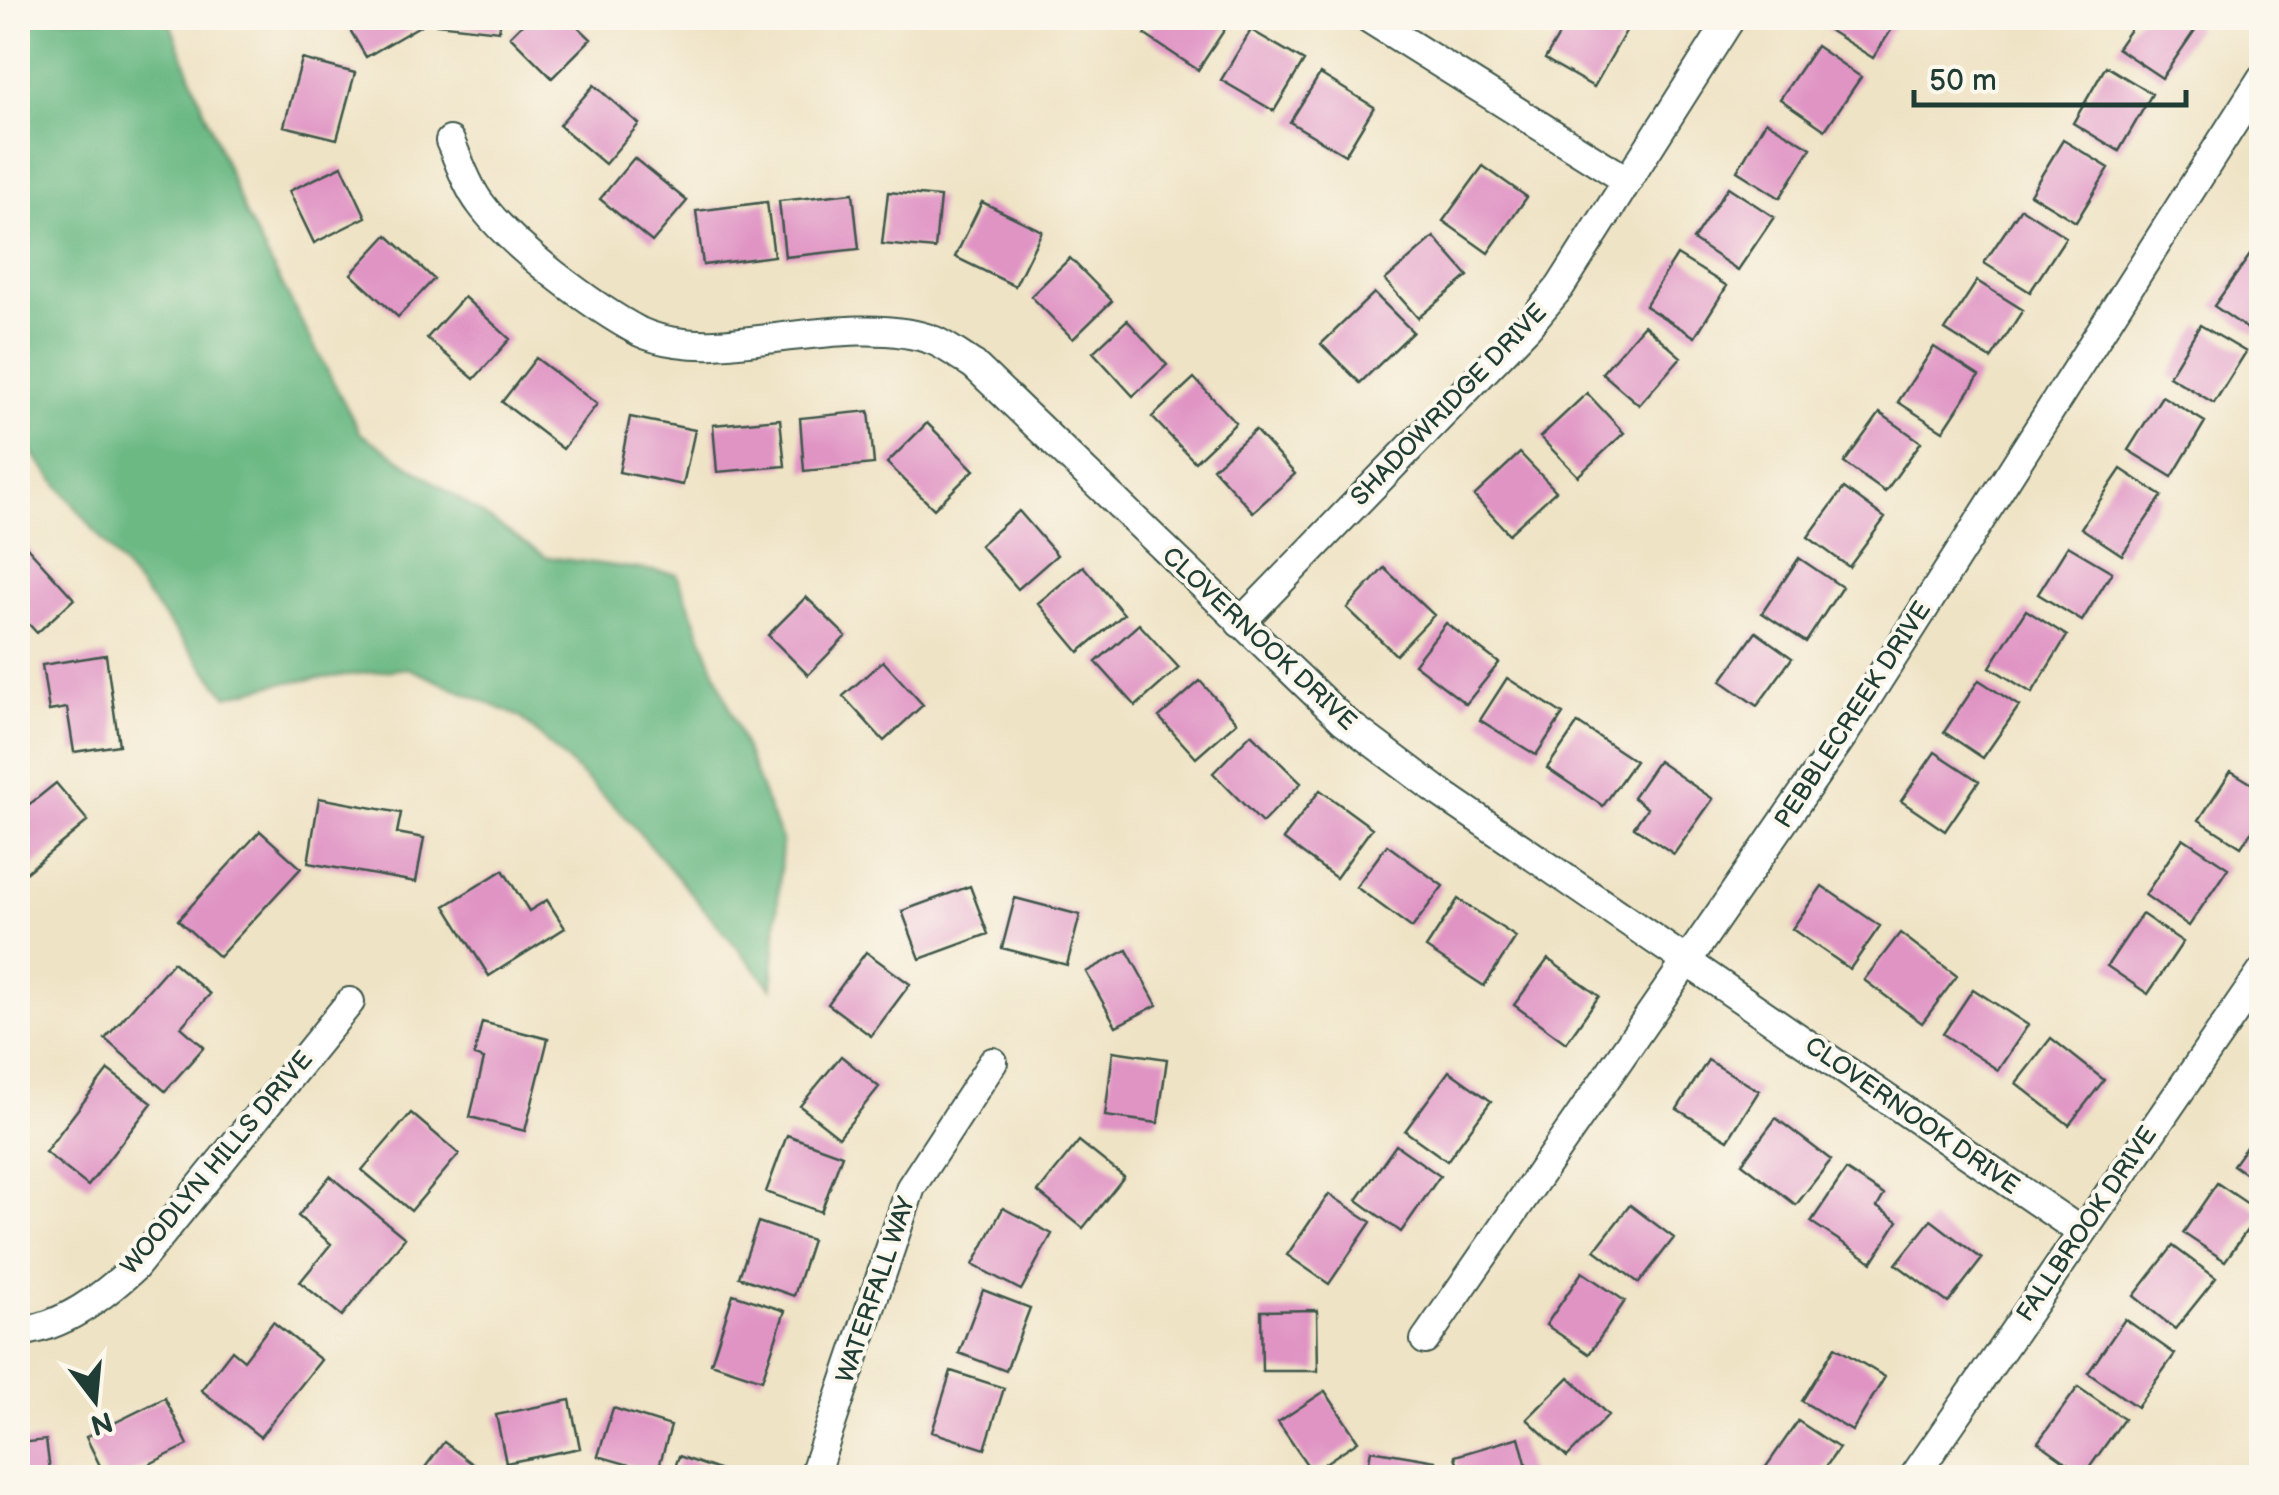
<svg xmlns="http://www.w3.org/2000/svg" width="2279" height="1495" font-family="'Balsamiq Sans',sans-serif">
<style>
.forest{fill:#6cb984;stroke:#467b5c;stroke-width:2.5}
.building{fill:#e094c4}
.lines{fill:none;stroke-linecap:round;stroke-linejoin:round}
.street-casing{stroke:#3e564a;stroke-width:32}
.street{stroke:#fff;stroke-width:28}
.labels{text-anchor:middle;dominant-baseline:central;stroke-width:8;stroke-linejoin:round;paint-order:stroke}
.street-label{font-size:25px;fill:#1f3d34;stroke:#fbf7ec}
</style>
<rect width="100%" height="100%" fill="#fbf7ec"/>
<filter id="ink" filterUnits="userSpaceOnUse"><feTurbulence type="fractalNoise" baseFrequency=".01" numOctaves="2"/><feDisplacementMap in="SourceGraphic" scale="20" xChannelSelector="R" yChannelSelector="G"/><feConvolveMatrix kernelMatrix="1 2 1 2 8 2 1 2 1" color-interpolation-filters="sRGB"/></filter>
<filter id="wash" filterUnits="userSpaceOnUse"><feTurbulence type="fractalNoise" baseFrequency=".0048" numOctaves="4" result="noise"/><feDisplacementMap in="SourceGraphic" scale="40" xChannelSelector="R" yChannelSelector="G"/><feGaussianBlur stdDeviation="2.25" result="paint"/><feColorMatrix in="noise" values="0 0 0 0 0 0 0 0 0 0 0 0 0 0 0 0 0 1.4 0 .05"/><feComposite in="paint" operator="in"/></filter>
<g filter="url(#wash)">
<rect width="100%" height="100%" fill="#efe3c5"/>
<path class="forest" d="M 18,18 L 168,18 L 246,216 L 360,433 L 546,557 L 677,574 L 782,842 L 772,988 L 624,815 L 520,717 L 408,668 L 281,683 L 227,696 L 18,435 Z"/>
<g id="blocks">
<path class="building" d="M 343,18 L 420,18 L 423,24 L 366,57 Z
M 427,18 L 501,18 L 499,31 L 427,23 Z
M 528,18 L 569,18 L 591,39 L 552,78 L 510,36 Z
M 1157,18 L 1221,18 L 1229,23 L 1198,70 L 1145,35 Z
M 1569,18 L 1603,18 L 1626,31 L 1594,87 L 1545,59 Z
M 1835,18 L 1899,18 L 1873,58 L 1827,29 Z
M 2138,18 L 2183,18 L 2197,27 L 2162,78 L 2117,48 Z
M 1251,30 L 1304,61 L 1274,111 L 1221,80 Z
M 1816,46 L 1861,77 L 1825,130 L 1780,99 Z
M 302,59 L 355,73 L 337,139 L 284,126 Z
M 2106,66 L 2152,94 L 2119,151 L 2073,123 Z
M 1320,74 L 1374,107 L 1345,155 L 1290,122 Z
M 594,85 L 639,124 L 605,164 L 559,125 Z
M 1766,121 L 1811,148 L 1780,198 L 1737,171 Z
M 2063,140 L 2109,168 L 2076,222 L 2030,194 Z
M 634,158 L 687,201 L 652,242 L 600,199 Z
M 342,166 L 366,217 L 314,243 L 289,191 Z
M 1483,166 L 1527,197 L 1488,253 L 1443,221 Z
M 1728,187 L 1774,217 L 1738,270 L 1693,240 Z
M 888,192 L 940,197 L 935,249 L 882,244 Z
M 853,193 L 859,249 L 785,257 L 779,201 Z
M 767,202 L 774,256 L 703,265 L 696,211 Z
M 982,202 L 1042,231 L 1015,286 L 955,257 Z
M 2021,208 L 2066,237 L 2030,292 L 1984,263 Z
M 387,235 L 434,279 L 398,317 L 351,274 Z
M 1434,237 L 1468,276 L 1418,318 L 1385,280 Z
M 1677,255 L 1727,286 L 1695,337 L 1645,306 Z
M 2250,255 L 2262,263 L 2262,324 L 2255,334 L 2214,306 Z
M 1070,258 L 1112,301 L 1073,339 L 1031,296 Z
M 1977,281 L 2023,310 L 1991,359 L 1945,330 Z
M 1374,293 L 1413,332 L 1360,383 L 1321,344 Z
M 464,297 L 510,339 L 474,379 L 427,338 Z
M 1127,320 L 1167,365 L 1133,396 L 1093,352 Z
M 1644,325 L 1681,357 L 1639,405 L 1602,373 Z
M 2200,325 L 2246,352 L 2214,403 L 2169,376 Z
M 1934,347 L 1979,376 L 1943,431 L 1898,402 Z
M 536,358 L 597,404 L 563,449 L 502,402 Z
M 1194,378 L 1236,423 L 1195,462 L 1152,417 Z
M 1587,393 L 1624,433 L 1578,476 L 1540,437 Z
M 2162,396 L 2205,422 L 2172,477 L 2128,450 Z
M 869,411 L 874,464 L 804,471 L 800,418 Z
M 1880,413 L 1921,442 L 1885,492 L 1844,463 Z
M 630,417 L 695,430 L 683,485 L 619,472 Z
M 780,419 L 785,466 L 717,472 L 713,425 Z
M 927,423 L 974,470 L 934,509 L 887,463 Z
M 1255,430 L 1295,474 L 1253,512 L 1213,468 Z
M 1520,453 L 1556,491 L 1509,534 L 1474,496 Z
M 2121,469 L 2162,496 L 2122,555 L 2081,528 Z
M 1844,488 L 1885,518 L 1849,567 L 1808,537 Z
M 1019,511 L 1057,555 L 1018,589 L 980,545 Z
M 18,537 L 74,599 L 37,633 L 18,612 Z
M 2068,546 L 2112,572 L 2082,621 L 2038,594 Z
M 1799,558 L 1842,587 L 1806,642 L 1762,613 Z
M 1083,566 L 1124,614 L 1079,652 L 1038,603 Z
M 1384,568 L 1434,615 L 1396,655 L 1347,608 Z
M 806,597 L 846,636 L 808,675 L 768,635 Z
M 2026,610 L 2067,636 L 2032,693 L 1990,667 Z
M 1446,623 L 1499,663 L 1466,704 L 1414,664 Z
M 1139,624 L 1179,668 L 1136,706 L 1096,662 Z
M 1756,632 L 1792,658 L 1757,706 L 1721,681 Z
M 106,655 L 119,745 L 74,752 L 67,708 L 49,711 L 42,665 Z
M 883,661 L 923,705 L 884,741 L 843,696 Z
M 1507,678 L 1563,714 L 1536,755 L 1480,720 Z
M 1979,680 L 2019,706 L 1983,758 L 1944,732 Z
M 1200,681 L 1237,722 L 1196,758 L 1159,717 Z
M 1578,723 L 1635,761 L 1603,806 L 1547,768 Z
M 1251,734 L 1301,783 L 1262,823 L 1213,773 Z
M 1935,752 L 1979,781 L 1945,831 L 1901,801 Z
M 1658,761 L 1713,799 L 1674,854 L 1634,827 L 1647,808 L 1633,797 Z
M 2231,771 L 2262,790 L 2262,816 L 2241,847 L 2199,820 Z
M 56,783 L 88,821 L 18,879 L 18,789 L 30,804 Z
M 1320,790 L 1372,828 L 1336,878 L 1283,839 Z
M 319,798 L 401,813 L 397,833 L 424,838 L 416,882 L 308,863 Z
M 260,831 L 301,868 L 219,957 L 178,920 Z
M 2183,838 L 2228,868 L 2189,926 L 2145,895 Z
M 1387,845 L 1443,886 L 1412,928 L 1356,887 Z
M 503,870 L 529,911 L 547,900 L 565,928 L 489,976 L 445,906 Z
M 970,886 L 988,934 L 920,959 L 902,911 Z
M 1822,886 L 1880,926 L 1850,969 L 1792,929 Z
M 1015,898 L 1080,915 L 1067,965 L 1002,948 Z
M 1458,899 L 1516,937 L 1484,986 L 1426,948 Z
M 2142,914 L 2183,942 L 2148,994 L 2107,966 Z
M 1900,933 L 1957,976 L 1922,1023 L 1864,980 Z
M 1127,950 L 1157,1005 L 1116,1026 L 1086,972 Z
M 866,952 L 910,984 L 871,1036 L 828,1004 Z
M 1548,959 L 1599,996 L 1566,1043 L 1514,1005 Z
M 173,962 L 210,994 L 181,1027 L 204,1047 L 165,1091 L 105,1039 Z
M 1973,989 L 2028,1025 L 1998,1070 L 1943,1034 Z
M 482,1022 L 548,1039 L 525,1131 L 470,1117 L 484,1059 L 474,1056 Z
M 2051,1038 L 2104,1080 L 2069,1125 L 2016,1083 Z
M 1113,1051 L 1167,1059 L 1158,1123 L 1105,1116 Z
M 841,1056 L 879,1087 L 839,1137 L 800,1106 Z
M 1708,1060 L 1759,1091 L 1728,1140 L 1677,1109 Z
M 108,1070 L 152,1103 L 88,1186 L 45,1152 Z
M 1449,1071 L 1491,1101 L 1447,1161 L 1405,1131 Z
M 411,1113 L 459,1154 L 411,1211 L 362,1170 Z
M 1776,1118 L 1831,1160 L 1796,1205 L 1742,1163 Z
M 2262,1125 L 2262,1185 L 2233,1165 Z
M 787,1135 L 842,1155 L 821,1212 L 766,1192 Z
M 1079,1141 L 1124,1177 L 1083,1228 L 1038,1192 Z
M 1396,1145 L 1440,1176 L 1401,1232 L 1357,1200 Z
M 1846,1170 L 1884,1195 L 1877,1207 L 1898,1221 L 1872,1262 L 1811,1222 Z
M 330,1176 L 405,1238 L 342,1316 L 300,1282 L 331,1244 L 298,1216 Z
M 2217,1183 L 2260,1212 L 2225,1261 L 2183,1233 Z
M 1329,1194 L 1371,1222 L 1329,1284 L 1287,1255 Z
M 1630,1205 L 1674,1238 L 1639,1283 L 1595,1250 Z
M 1003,1208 L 1052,1234 L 1021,1290 L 973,1265 Z
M 1931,1220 L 1982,1259 L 1948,1303 L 1896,1264 Z
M 758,1222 L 812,1240 L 794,1296 L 739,1277 Z
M 2173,1246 L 2216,1278 L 2175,1329 L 2134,1296 Z
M 1582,1272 L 1625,1301 L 1589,1354 L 1546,1325 Z
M 983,1290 L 1030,1308 L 1006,1371 L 959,1353 Z
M 733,1294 L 785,1311 L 762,1380 L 711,1363 Z
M 1317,1310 L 1318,1371 L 1262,1371 L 1261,1311 Z
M 2125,1319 L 2175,1354 L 2137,1407 L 2088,1373 Z
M 273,1322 L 321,1360 L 260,1437 L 201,1390 L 232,1350 L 244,1360 Z
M 1835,1347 L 1885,1377 L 1852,1431 L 1802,1401 Z
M 951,1371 L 1004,1388 L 985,1449 L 932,1432 Z
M 1569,1377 L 1608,1415 L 1567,1457 L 1527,1419 Z
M 2078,1387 L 2124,1419 L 2084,1475 L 2038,1442 Z
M 1325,1391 L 1358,1441 L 1312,1472 L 1278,1422 Z
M 165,1398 L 188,1445 L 121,1478 L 106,1478 L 86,1437 Z
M 570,1400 L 580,1448 L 506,1463 L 496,1415 Z
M 613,1408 L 671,1426 L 657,1473 L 598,1456 Z
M 1798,1421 L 1839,1448 L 1818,1478 L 1767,1478 L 1761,1474 Z
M 1519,1437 L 1530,1478 L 1461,1478 L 1455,1456 Z
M 46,1440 L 51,1478 L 18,1478 L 18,1443 Z
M 444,1442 L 491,1478 L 417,1478 Z
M 1371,1450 L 1436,1461 L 1434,1478 L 1366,1478 Z
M 679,1456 L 738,1477 L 738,1478 L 671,1478 Z
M 2036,1462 L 2060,1478 L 2026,1478 Z"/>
</g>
</g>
<g filter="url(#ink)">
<use href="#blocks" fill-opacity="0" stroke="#3e564a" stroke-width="2.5"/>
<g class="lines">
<g class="street-casing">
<path id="street" d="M 1368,18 L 1628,181
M 450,141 C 459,161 467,186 480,203 C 511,246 593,307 640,332 C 661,342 692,345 715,344 C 778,341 876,317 935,341 C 948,347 961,357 974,365 L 1343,720 L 1435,789 L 2080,1231
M 1240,623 L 1527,327 L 1560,287 L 1731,18
M 18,1332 C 64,1327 102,1297 135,1267 L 350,1002
M 1425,1340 L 1844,734 L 2262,78
M 813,1478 L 911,1187 L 993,1062
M 1913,1478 L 2262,972"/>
</g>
<use href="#street" class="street"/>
</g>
</g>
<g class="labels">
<g class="street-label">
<text transform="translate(1449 405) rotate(-46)">SHADOWRIDGE DRIVE</text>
<text transform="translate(1259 639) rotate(43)">CLOVERNOOK DRIVE</text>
<text transform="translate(1853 715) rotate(-57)">PEBBLECREEK DRIVE</text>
<text transform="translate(1912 1116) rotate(35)">CLOVERNOOK DRIVE</text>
<text transform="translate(217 1163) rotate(-50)">WOODLYN HILLS DRIVE</text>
<text transform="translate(2087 1224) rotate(-56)">FALLBROOK DRIVE</text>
<text transform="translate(876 1290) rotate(-71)">WATERFALL WAY</text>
</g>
</g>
<rect width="2279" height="1495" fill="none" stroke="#fbf7ec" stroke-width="60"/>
<g transform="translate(95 1400) rotate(164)" stroke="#fbf7ec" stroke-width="8" paint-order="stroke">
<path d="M0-8L18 38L0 25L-18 38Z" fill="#1f3d34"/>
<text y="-15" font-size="28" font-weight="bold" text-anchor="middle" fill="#1f3d34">N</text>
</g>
<path d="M1914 90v15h272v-15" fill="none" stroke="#1f3d34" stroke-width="5"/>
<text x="1929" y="90" font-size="30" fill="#1f3d34" stroke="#fbf7ec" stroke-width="8" paint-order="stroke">50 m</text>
</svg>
